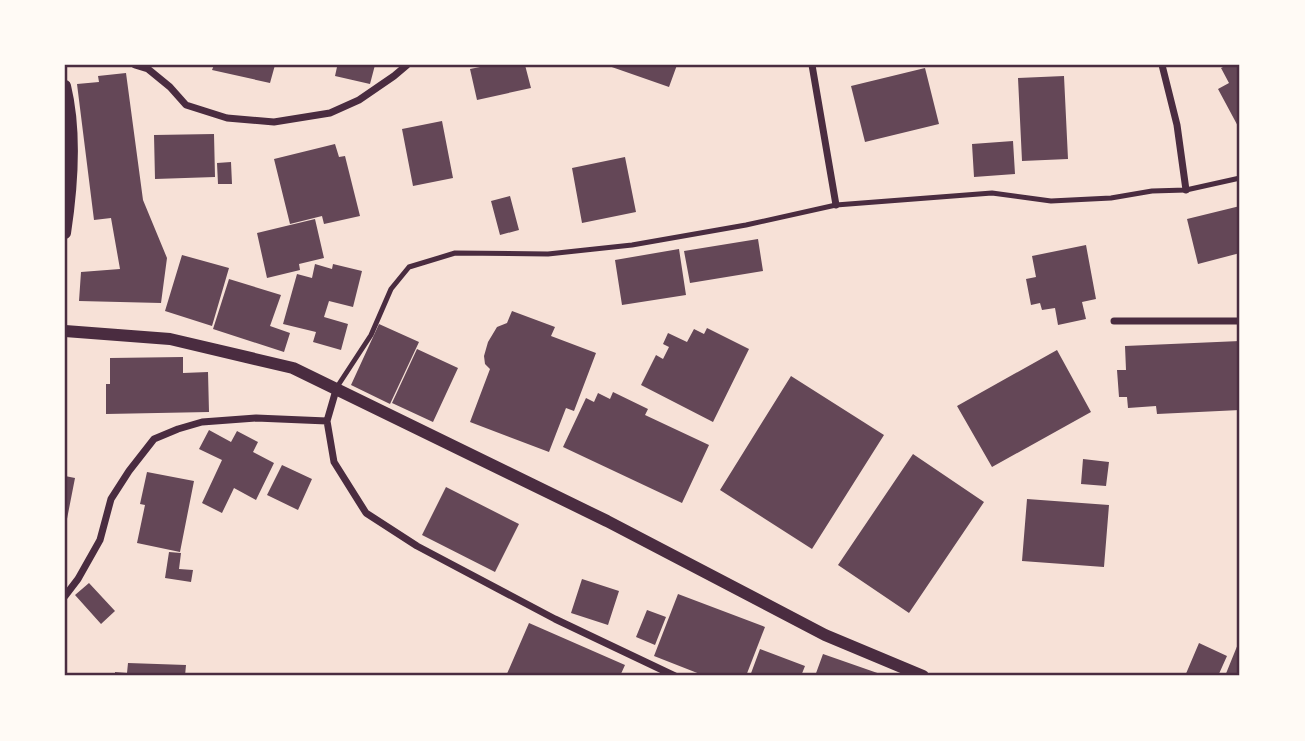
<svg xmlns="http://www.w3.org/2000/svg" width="1305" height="741" font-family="Overpass,sans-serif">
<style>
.building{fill:#644757}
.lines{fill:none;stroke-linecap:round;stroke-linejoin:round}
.service{stroke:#4a2c40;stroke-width:5}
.minor{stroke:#4a2c40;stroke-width:7}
.tertiary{stroke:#4a2c40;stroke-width:12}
.neatline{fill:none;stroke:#4a2c40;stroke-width:2.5}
</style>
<rect width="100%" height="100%" fill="#f7e1d7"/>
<path class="building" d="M 214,65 L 275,65 L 270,83 L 212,70 Z
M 331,65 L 375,65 L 370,84 L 335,76 L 337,67 Z
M 490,65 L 525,65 L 531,88 L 477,100 L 470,69 Z
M 606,65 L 677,65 L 669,87 Z
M 1227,65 L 1240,65 L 1240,130 L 1218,89 L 1229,83 L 1221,68 Z
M 925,68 L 939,124 L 865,142 L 851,86 Z
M 126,73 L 143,200 L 167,258 L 161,303 L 79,301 L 81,272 L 120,269 L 111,218 L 94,220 L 77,84 L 99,82 L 98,76 Z
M 1064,76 L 1068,159 L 1022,161 L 1018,78 Z
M 442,121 L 453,178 L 413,186 L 402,129 Z
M 214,134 L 215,177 L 155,179 L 154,135 Z
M 1013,141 L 1015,174 L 974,177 L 972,144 Z
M 335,144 L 339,157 L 345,156 L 360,216 L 324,224 L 322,216 L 290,224 L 274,159 Z
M 625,157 L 636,212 L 582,223 L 572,168 Z
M 231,162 L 232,184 L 218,184 L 217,163 Z
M 510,196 L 519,230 L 500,235 L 491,201 Z
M 1240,206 L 1240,253 L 1198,264 L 1187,219 Z
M 315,219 L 324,258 L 299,264 L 300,270 L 267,278 L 257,233 Z
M 758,239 L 763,271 L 690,283 L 684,251 Z
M 1086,245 L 1096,299 L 1082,302 L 1086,319 L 1058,325 L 1055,308 L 1042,310 L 1040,303 L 1031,305 L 1026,279 L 1036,277 L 1032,256 Z
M 679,249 L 686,295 L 622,305 L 615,260 Z
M 182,255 L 229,268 L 212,326 L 165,311 Z
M 315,264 L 332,269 L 333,264 L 362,271 L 353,307 L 329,301 L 324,317 L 348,324 L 341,350 L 313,342 L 316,332 L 283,324 L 297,274 L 312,278 Z
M 229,279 L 281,295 L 270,326 L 290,333 L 284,352 L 213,329 Z
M 512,311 L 555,327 L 551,336 L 596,353 L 574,411 L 566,408 L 549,452 L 470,422 L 490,369 L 485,364 L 484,356 L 488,342 L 497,327 L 507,323 Z
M 379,324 L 419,342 L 390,404 L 351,385 Z
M 707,328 L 749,349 L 713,422 L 641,385 L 656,355 L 663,359 L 669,347 L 663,344 L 668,333 L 687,342 L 694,329 L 704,334 Z
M 1240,341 L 1240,410 L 1157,414 L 1156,406 L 1128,408 L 1127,397 L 1119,397 L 1117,370 L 1126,370 L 1125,346 Z
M 417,349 L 458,368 L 433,422 L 392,403 Z
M 1057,350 L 1091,412 L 992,467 L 957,406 Z
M 183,357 L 183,373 L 208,372 L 209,412 L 106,414 L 106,384 L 110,384 L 110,358 Z
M 791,376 L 884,435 L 812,549 L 720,490 Z
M 613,392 L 648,409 L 645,415 L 709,445 L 682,503 L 563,447 L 586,398 L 594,402 L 598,393 L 610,399 Z
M 209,430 L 231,442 L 237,431 L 258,442 L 253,452 L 274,463 L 256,500 L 234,488 L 222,513 L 202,503 L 222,460 L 199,449 Z
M 913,454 L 984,502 L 909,613 L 838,565 Z
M 1083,459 L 1109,462 L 1106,486 L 1081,484 Z
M 282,465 L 312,479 L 298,510 L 267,495 Z
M 147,472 L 194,481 L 180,552 L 137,543 L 145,505 L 140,504 Z
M 65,476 L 75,478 L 67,519 L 65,519 Z
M 446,487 L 519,524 L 495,572 L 422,535 Z
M 1027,499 L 1109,505 L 1104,567 L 1022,561 Z
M 169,552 L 181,553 L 179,569 L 193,570 L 191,582 L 165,578 Z
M 582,579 L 619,591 L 608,625 L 571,613 Z
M 89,583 L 115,611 L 101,624 L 75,595 Z
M 678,594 L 765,627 L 746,676 L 705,676 L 654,656 Z
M 647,610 L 666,617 L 655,645 L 636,637 Z
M 529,623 L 625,665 L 620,676 L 506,676 Z
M 1240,639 L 1240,676 L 1225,676 Z
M 1199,643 L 1227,656 L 1218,676 L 1185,676 Z
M 760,649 L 805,666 L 801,676 L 750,676 Z
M 823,654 L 886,676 L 815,676 Z
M 128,663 L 186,665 L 185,676 L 115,676 L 115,672 L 127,673 Z"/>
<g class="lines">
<path class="service" d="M 337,387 L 371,335 L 391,289 L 409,267 L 455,253 L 548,254 L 632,245 L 746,225 L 836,205 L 992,193 L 1051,201 L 1111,198 L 1152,191 L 1186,190 L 1240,178"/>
<path class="minor" d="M 135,65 L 148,69 L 170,87 L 186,105 L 227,118 L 274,122 L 330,113 L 359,100 L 394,76 L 407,65
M 812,65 L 836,205
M 1162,65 L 1177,125 L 1186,190
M 1114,321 L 1240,321
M 336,390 L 327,421 L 334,462 L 366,513 L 417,546 L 555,619 L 675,676
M 65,596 L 78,579 L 100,540 L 111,499 L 129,471 L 154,439 L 178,429 L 202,422 L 256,418 L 327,421"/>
<path class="tertiary" d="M 65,86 C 76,131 72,187 65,233
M 65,331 L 170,339 L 293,368 L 607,521 L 825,635 L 923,676"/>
</g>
<rect width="1305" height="741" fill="none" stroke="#fffaf5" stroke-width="133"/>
<rect x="66" y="66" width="1172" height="608" class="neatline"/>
</svg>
